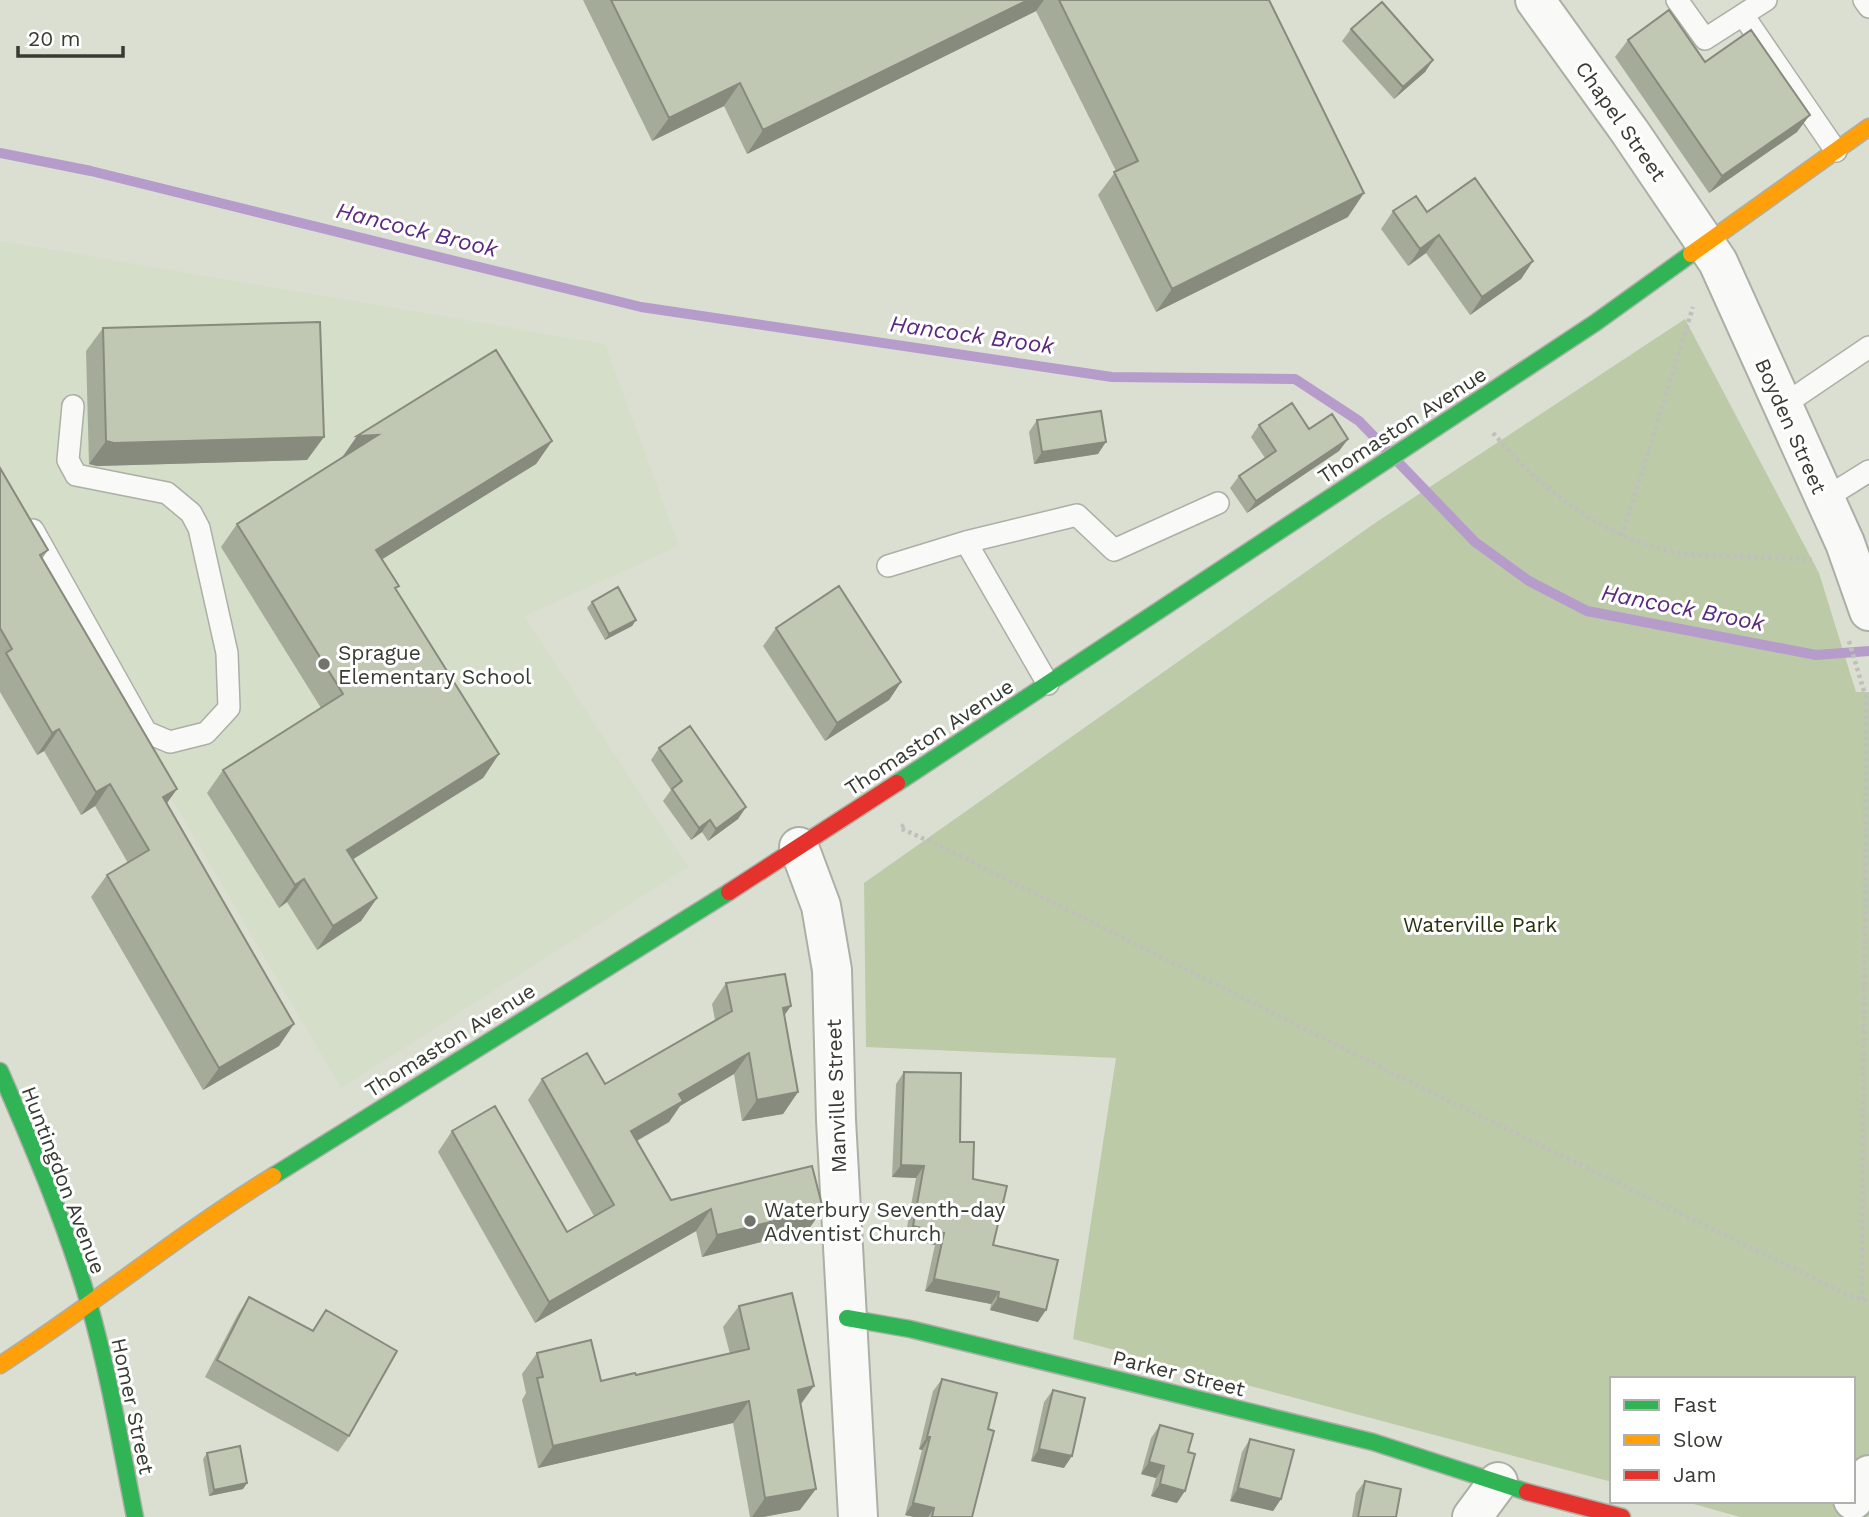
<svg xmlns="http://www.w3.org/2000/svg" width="1869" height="1517" font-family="'Work Sans',sans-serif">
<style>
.built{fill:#d5dec8}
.green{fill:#bdcaa8}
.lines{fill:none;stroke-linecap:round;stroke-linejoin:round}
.stream{stroke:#b69ccb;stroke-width:10}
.lane-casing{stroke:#abafa5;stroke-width:24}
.street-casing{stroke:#abafa5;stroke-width:42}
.fast-casing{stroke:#abafa5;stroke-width:19}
.slow-casing{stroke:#abafa5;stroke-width:19}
.jam-casing{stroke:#abafa5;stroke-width:19}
.path{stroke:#bfc0bc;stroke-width:4.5;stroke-dasharray:3.5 3.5;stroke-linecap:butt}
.lane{stroke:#f9faf8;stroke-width:21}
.street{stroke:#f9faf8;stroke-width:38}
.fast{stroke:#30b455;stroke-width:16}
.slow{stroke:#ff9f0a;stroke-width:16}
.jam{stroke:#e5322d;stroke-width:16}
.wall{fill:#a5ab99}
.shaded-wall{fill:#868b7d}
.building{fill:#c0c7b2;stroke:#868b7d;stroke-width:2}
.poi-dot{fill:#71746a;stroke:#fff;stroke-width:2.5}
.labels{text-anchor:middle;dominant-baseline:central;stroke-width:6;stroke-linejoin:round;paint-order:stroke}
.street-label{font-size:21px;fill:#383b32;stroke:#fff}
.poi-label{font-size:21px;fill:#383b32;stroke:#fff;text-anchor:start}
.park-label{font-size:21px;fill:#26310e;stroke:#fff}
.water-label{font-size:23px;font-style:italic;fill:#5c2980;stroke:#fff}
</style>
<rect width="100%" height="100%" fill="#dadfd2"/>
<path class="built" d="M 0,241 L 605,344 L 679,546 L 524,616 L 688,867 L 341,1088 L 0,505 Z"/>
<path class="green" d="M 1685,319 L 1819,573 L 1856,692 L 1869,692 L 1869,1517 L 1740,1517 L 1683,1501 L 1853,1501 L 1853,1379 L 1612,1379 L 1612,1482 L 1073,1339 L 1116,1058 L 866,1047 L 864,883 L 1375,523 Z"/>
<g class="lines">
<path class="stream" d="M 0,153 L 91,171 L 641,307 L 1112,377 L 1295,379 L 1359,421 L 1387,450
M 1398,462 L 1475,542 L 1529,581 L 1587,611 L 1816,655 L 1869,651"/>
<g class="lane-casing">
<path id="lane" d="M 1677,0 L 1705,39 L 1766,0
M 1864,0 L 1869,7
M 1743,15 L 1836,151
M 1782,406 L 1869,347
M 1824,499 L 1869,471
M 33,530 L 146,732 L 170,742 L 206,733 L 229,708 L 227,653 L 199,528 L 191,513 L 167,493 L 76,475 L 68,460 L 73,406
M 966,542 L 1048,684
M 888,566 L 966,542 L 1077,515 L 1114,550 L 1218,503"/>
</g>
<g class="street-casing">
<path id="street" d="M 1535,0 L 1630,132 L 1718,262 L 1845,543 L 1869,611
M 799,847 L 821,906 L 832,970 L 836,1120 L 858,1517
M 1853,1500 L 1869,1475
M 1472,1517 L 1498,1482"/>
</g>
<g class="fast-casing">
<path id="fast" d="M 897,783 L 1595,323 L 1691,254
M 0,1071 C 33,1147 66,1224 89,1304 C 109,1374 121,1446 135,1517
M 273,1176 L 729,892
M 847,1318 L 910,1329 L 1373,1442 L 1527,1492"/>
</g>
<g class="slow-casing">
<path id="slow" d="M 1691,254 L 1869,127
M 0,1365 C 93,1305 179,1234 273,1176"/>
</g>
<g class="jam-casing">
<path id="jam" d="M 729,892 L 897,783
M 1527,1492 L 1622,1517"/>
</g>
<path class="path" d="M 1493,433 C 1543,491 1606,541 1684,554 C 1697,556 1712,555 1726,556 C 1755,557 1783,558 1812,560
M 1622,536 L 1693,307
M 1849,641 L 1866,698 L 1862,1299
M 904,825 L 900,828 L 944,848 L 1400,1077 L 1848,1295 L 1869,1302"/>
<use href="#lane" class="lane"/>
<use href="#street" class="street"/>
<use href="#fast" class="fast"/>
<use href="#slow" class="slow"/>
<use href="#jam" class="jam"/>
</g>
<path class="wall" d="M 583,0 L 1269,0 L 1348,217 L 1156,312 L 1098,195 L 1116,171 L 1036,11 L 747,154 L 724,106 L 652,141 Z
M 1351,29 L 1433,60 L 1425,72 L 1394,99 L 1342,41 Z
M 1628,40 L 1705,62 L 1797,132 L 1709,193 L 1615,57 Z
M 1393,211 L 1427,212 L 1533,261 L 1521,279 L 1470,315 L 1426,253 L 1408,266 L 1381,229 Z
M 103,328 L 307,460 L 97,466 L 89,464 L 86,351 Z
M 1037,420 L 1098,454 L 1034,464 L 1029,432 Z
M 1259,425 L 1309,429 L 1348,439 L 1339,451 L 1247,513 L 1230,488 L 1239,476 L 1265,458 L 1251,437 Z
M 552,441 L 536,464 L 382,559 L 396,590 L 499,754 L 483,778 L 353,859 L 377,898 L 361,921 L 317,950 L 287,902 L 279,908 L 207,793 L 223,770 L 321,708 L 221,547 L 237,524 Z
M 0,468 L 48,550 L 42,559 L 177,789 L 167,803 L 279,1046 L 203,1090 L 91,897 L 107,875 L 128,863 L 95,806 L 81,815 L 44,751 L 37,755 L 0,692 Z
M 592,602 L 636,620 L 632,626 L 605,640 L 587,608 Z
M 776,628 L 901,682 L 889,700 L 825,741 L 763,646 Z
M 659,748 L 746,807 L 738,819 L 708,841 L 702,832 L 691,840 L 663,801 L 671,790 L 651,760 Z
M 726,983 L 798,1092 L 783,1114 L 742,1121 L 734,1074 L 680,1106 L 669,1122 L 637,1141 L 671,1200 L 823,1209 L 808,1230 L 702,1257 L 696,1231 L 535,1323 L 438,1152 L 452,1131 L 567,1232 L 594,1216 L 528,1100 L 542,1079 L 605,1084 L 715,1020 L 712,1004 Z
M 904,1072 L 960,1142 L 993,1245 L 1038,1322 L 990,1310 L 991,1304 L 925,1291 L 935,1245 L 905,1238 L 916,1178 L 892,1177 L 896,1084 Z
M 249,1297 L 312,1331 L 326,1310 L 349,1436 L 338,1452 L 205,1377 L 238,1314 Z
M 739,1306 L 801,1405 L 800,1510 L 763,1517 L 750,1517 L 733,1423 L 538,1468 L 522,1400 L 526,1393 L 522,1374 L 537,1353 L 601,1381 L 636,1375 L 730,1354 L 723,1327 Z
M 942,1379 L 988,1429 L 972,1517 L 914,1517 L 905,1515 L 922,1450 L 919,1449 L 933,1391 Z
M 1053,1390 L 1064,1468 L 1031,1461 L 1044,1402 Z
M 1160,1425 L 1177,1503 L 1151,1496 L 1156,1478 L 1141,1474 L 1151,1438 Z
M 1250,1439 L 1281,1499 L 1273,1511 L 1230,1501 L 1242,1452 Z
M 207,1453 L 247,1483 L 243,1489 L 209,1496 L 203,1459 Z
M 1365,1481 L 1396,1517 L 1352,1517 L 1356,1493 Z"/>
<path class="shaded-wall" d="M 1028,0 L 1044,0 L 1036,11 L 747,154 L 763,130 Z
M 1433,60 L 1425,72 L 1394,99 L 1403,87 Z
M 740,83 L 724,106 L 652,141 L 669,118 Z
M 1810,115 L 1797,132 L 1709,193 L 1722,176 Z
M 1364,193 L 1348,217 L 1156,312 L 1172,289 Z
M 1439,235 L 1426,253 L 1408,266 L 1420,249 Z
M 1533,261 L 1521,279 L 1470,315 L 1482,297 Z
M 378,435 L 341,459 L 357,436 Z
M 324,437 L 307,460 L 97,466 L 89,464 L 106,441 Z
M 1348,439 L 1339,451 L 1247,513 L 1256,501 Z
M 552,441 L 536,464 L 360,573 L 376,550 Z
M 1106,442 L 1098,454 L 1034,464 L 1042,452 Z
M 636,620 L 632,626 L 605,640 L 609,634 Z
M 901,682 L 889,700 L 825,741 L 837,723 Z
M 59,729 L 44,751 L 37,755 L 52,733 Z
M 499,754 L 483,778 L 331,873 L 347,850 Z
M 110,784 L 95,806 L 81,815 L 96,792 Z
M 177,789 L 161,811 L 163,797 Z
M 746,807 L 738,819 L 708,841 L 716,829 Z
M 710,820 L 702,832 L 691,840 L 699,828 Z
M 304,879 L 287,902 L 279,908 L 295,885 Z
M 377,898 L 361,921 L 317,950 L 333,926 Z
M 791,1006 L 776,1027 L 783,1008 Z
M 294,1024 L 279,1046 L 203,1090 L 219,1068 Z
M 749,1053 L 734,1074 L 680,1106 L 669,1122 L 617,1152 L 631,1131 L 679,1094 Z
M 798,1092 L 783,1114 L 742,1121 L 757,1100 Z
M 901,1165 L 924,1166 L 916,1178 L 892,1177 Z
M 711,1209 L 696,1231 L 535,1323 L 549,1302 Z
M 823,1209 L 808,1230 L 702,1257 L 717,1235 Z
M 913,1226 L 944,1233 L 935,1245 L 905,1238 Z
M 934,1279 L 999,1292 L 991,1304 L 925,1291 Z
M 998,1298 L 1046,1310 L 1038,1322 L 990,1310 Z
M 814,1386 L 798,1408 L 798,1390 Z
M 749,1401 L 733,1423 L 538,1468 L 553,1446 Z
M 927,1437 L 930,1437 L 922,1450 L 919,1449 Z
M 1039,1449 L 1072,1456 L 1064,1468 L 1031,1461 Z
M 1149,1462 L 1164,1466 L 1156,1478 L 1141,1474 Z
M 247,1483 L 243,1489 L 209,1496 L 214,1490 Z
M 1160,1484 L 1185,1491 L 1177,1503 L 1151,1496 Z
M 1238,1488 L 1281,1499 L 1273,1511 L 1230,1501 Z
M 816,1489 L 800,1510 L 763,1517 L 752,1517 L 765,1498 Z
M 913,1503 L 934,1508 L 928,1517 L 914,1517 L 905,1515 Z"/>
<path class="building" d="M 611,0 L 1028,0 L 763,130 L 740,83 L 669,118 Z
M 1059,0 L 1269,0 L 1364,193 L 1172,289 L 1114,172 L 1138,161 Z
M 1382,2 L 1433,60 L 1403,87 L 1351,29 Z
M 1669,10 L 1705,62 L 1751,30 L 1810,115 L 1722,176 L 1628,40 Z
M 1475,178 L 1533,261 L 1482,297 L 1439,235 L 1420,249 L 1393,211 L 1416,196 L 1427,212 Z
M 320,322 L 324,437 L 114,443 L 106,441 L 103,328 Z
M 496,350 L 552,441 L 376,550 L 399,586 L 395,588 L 499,754 L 347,850 L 377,898 L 333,926 L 304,879 L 295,885 L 223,770 L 343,694 L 237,524 L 378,435 L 357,436 Z
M 1292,403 L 1309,429 L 1332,414 L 1348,439 L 1256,501 L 1239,476 L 1276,451 L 1259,425 Z
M 1101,411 L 1106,442 L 1042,452 L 1037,420 Z
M 0,468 L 48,550 L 40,555 L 177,789 L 163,797 L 294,1024 L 219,1068 L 107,875 L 149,850 L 110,784 L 96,792 L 59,729 L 52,733 L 6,653 L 12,649 L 0,628 Z
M 839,586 L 901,682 L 837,723 L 776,628 Z
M 618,587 L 636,620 L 609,634 L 592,602 Z
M 690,726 L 746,807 L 716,829 L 710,820 L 699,828 L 672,789 L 682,781 L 659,748 Z
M 785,974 L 791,1006 L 783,1008 L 798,1092 L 757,1100 L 749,1053 L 679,1094 L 683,1101 L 631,1131 L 671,1200 L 812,1166 L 823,1209 L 717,1235 L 711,1209 L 549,1302 L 452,1131 L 495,1106 L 567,1232 L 614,1205 L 542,1079 L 587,1053 L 605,1084 L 732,1011 L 726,983 Z
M 904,1072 L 961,1073 L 960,1142 L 974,1142 L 973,1179 L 1007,1186 L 993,1245 L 1058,1260 L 1046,1310 L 998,1298 L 999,1292 L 934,1279 L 944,1233 L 913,1226 L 924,1166 L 901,1165 Z
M 792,1293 L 814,1386 L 798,1390 L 816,1489 L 765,1498 L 749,1401 L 553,1446 L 537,1378 L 543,1377 L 537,1353 L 591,1340 L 601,1381 L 635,1373 L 636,1375 L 749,1349 L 739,1306 Z
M 249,1297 L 313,1331 L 326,1310 L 397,1351 L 349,1436 L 217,1360 Z
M 942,1379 L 997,1393 L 988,1429 L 994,1431 L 972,1517 L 932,1517 L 934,1508 L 913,1503 L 930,1437 L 927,1437 Z
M 1053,1390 L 1085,1398 L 1072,1456 L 1039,1449 Z
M 1160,1425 L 1193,1434 L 1188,1452 L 1195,1454 L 1185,1491 L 1160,1484 L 1164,1466 L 1149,1462 Z
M 1250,1439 L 1294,1450 L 1281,1499 L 1238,1488 Z
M 240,1446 L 247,1483 L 214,1490 L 207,1453 Z
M 1365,1481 L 1401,1489 L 1396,1517 L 1358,1517 Z"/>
<g class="poi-dot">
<circle cx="324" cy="664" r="7"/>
<circle cx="750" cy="1221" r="7"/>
</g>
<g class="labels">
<g class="street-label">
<text transform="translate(1621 121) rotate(55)">Chapel Street</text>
<text transform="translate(1402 425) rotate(-33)">Thomaston Avenue</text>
<text transform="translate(1791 426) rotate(66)">Boyden Street</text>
<text transform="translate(929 737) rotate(-33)">Thomaston Avenue</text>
<text transform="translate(450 1040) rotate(-32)">Thomaston Avenue</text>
<text transform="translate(836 1096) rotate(-92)">Manville Street</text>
<text transform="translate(64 1180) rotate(69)">Huntingdon Avenue</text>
<text transform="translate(1179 1373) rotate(14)">Parker Street</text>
<text transform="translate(133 1406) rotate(78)">Homer Street</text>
</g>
<g class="poi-label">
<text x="338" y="652">Sprague<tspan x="338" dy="24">Elementary School</tspan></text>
<text x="764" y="1209">Waterbury Seventh-day<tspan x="764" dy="24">Adventist Church</tspan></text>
</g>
<g class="park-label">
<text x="1480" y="924">Waterville Park</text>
</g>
<g class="water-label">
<text transform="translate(417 230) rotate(14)">Hancock Brook</text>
<text transform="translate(972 335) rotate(8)">Hancock Brook</text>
<text transform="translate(1683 608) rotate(11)">Hancock Brook</text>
</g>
</g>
<rect x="1610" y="1377" width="245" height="126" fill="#ffffff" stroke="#afb1ad" stroke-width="2"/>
<rect x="1624" y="1400" width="35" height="10" fill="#30b455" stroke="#afb1ad" stroke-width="2"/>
<text x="1673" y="1412" font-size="21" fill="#383b32">Fast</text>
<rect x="1624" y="1435" width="35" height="10" fill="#ff9f0a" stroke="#afb1ad" stroke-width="2"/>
<text x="1673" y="1447" font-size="21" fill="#383b32">Slow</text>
<rect x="1624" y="1470" width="35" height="10" fill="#e5322d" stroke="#afb1ad" stroke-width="2"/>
<text x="1673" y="1482" font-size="21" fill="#383b32">Jam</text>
<path d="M18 46v10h105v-10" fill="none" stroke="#383b32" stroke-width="3.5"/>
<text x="28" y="46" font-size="21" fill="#383b32" stroke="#ffffff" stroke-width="5" paint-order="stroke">20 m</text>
</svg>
